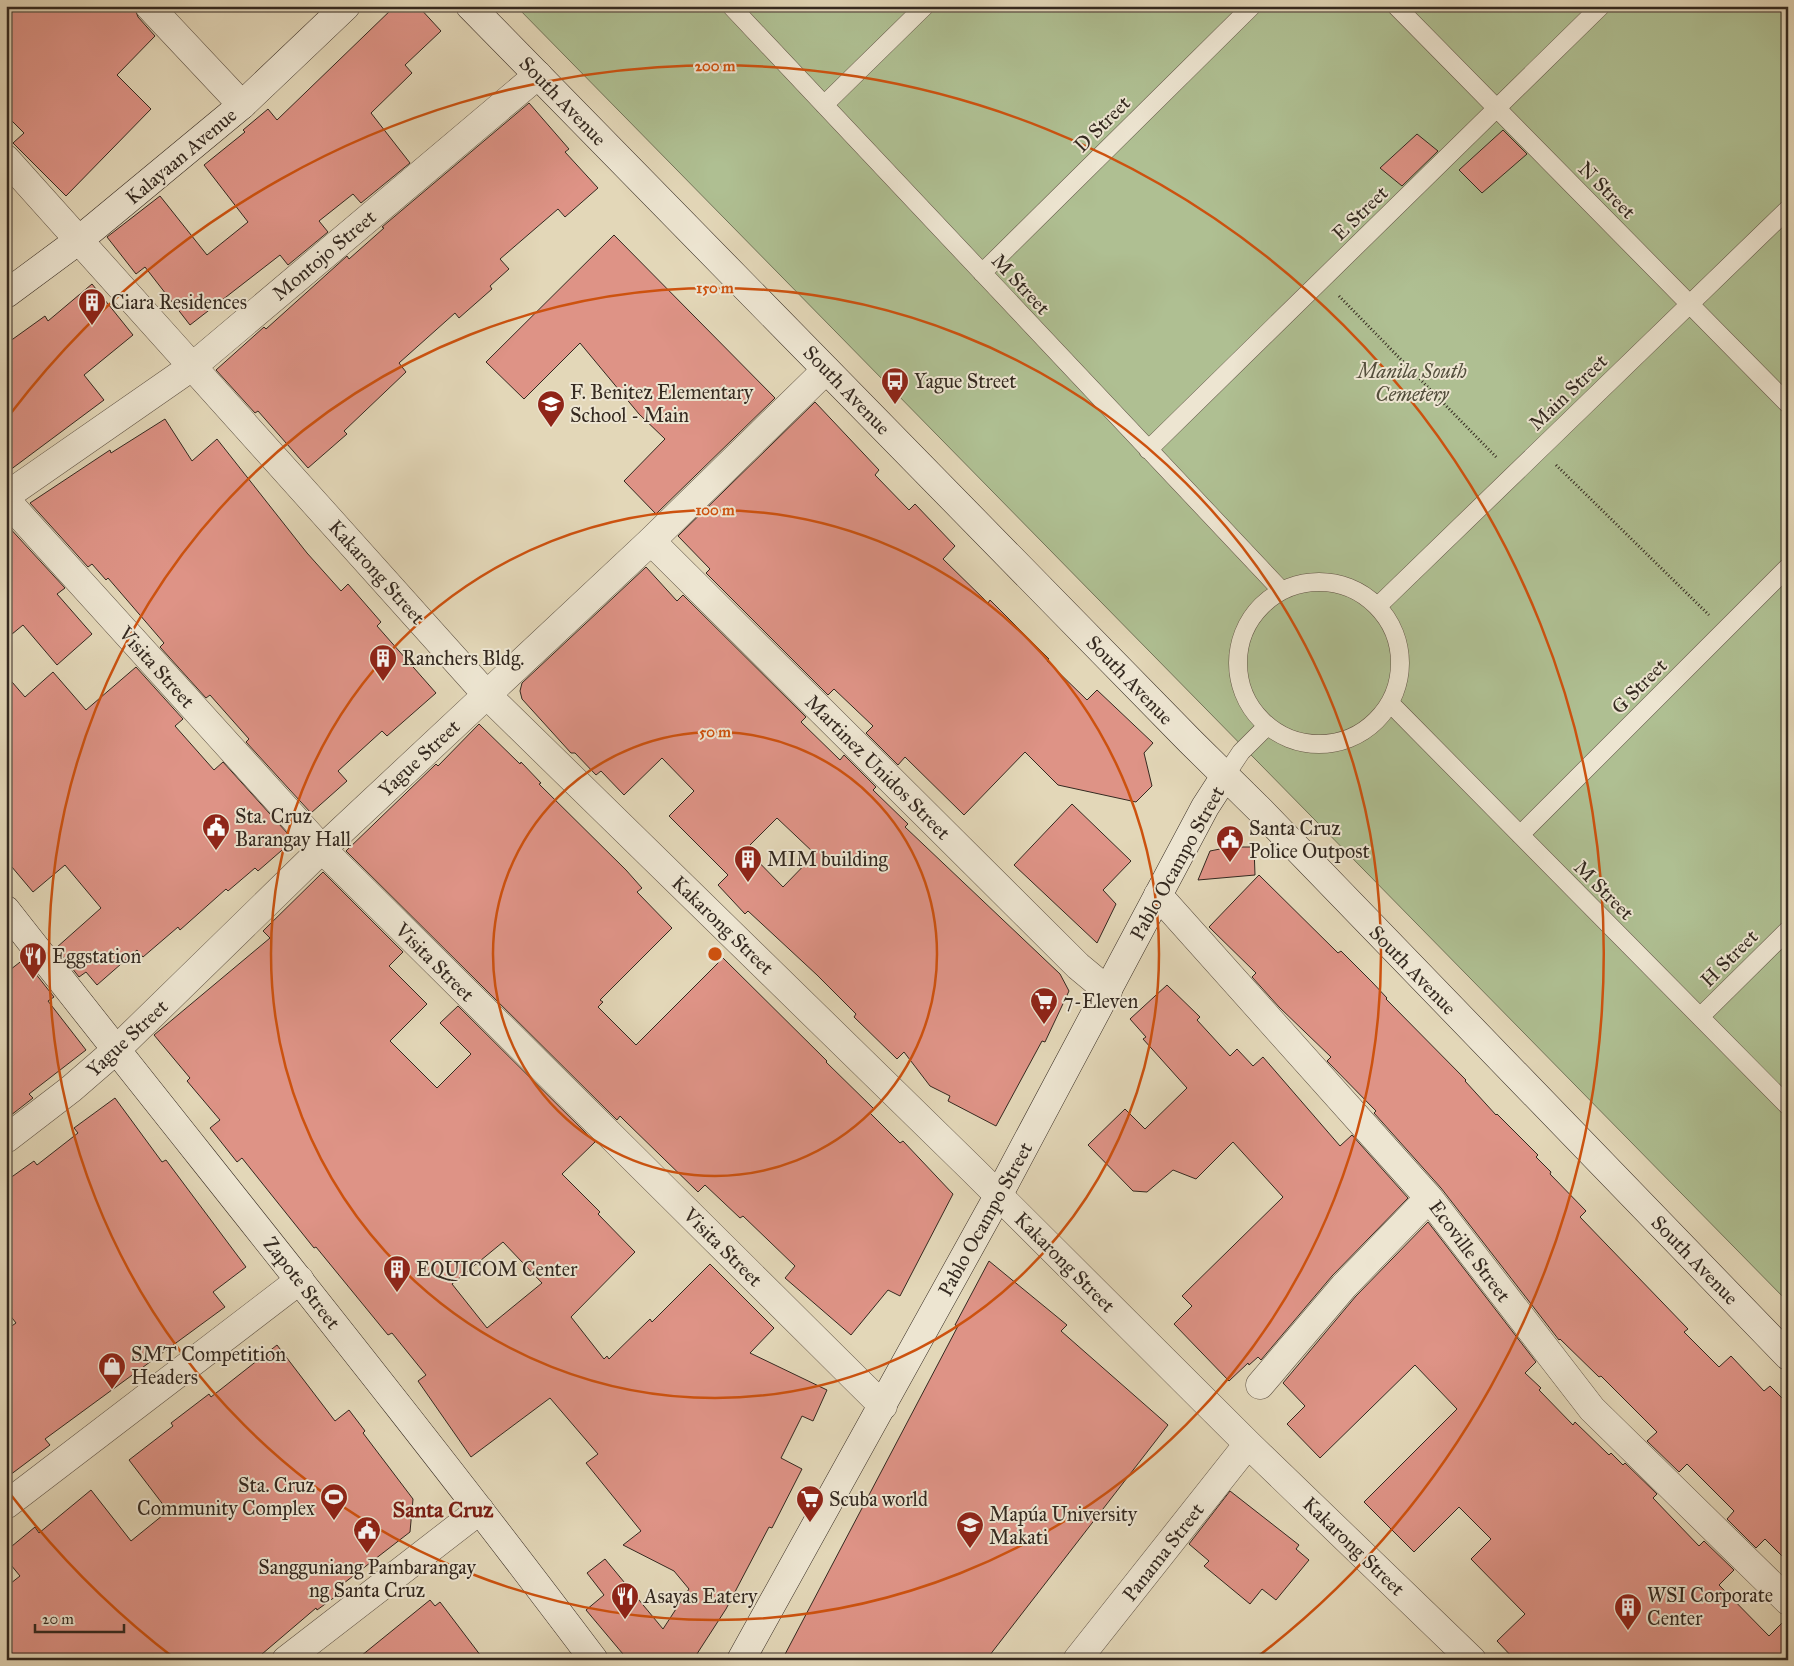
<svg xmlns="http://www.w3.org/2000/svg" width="1794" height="1666" font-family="'IM FELL Great Primer',serif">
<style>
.green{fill:#afbf92;stroke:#727459}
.building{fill:#de9386;stroke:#342920;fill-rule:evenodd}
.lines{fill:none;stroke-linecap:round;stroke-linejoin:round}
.lane-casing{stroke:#605446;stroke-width:19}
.street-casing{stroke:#605446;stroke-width:29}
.secondary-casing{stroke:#342920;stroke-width:29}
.path{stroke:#342920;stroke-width:3;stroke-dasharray:1 2.5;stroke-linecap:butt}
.lane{stroke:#ede5d1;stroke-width:18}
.street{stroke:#ede5d1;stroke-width:28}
.secondary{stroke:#ede5d1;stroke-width:28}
.ring{fill:none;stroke:#cd520f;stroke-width:2.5}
.labels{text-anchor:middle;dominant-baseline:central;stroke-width:4;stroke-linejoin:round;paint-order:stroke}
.street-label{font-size:20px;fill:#342920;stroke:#ede5d1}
.poi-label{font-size:20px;fill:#342920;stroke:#ede5d1;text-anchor:start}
.park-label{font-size:20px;font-style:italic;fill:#534e3c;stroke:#ede5d1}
.quarter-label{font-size:22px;font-weight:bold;fill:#7a1f14;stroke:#ede5d1}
.centre{fill:#cd520f;stroke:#ede5d1;stroke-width:2.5}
.ring-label{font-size:15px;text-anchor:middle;font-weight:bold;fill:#cd520f;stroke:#ede5d1;stroke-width:4;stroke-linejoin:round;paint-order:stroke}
</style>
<rect width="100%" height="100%" fill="#e3d7b8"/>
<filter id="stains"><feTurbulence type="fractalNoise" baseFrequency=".004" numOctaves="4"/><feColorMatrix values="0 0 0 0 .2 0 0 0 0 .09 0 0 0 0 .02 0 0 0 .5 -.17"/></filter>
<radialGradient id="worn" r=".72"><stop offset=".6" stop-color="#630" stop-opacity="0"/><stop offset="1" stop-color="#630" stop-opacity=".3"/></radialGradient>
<path class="green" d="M 516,6 L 1788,6 L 1788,1302 Z"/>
<path class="building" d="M 6,6 L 134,6 L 138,17 L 155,36 L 117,75 L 151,109 L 66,196 L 13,143 L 24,133 L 6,115 Z
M 395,6 L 418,6 L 441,31 L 405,65 L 412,73 L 371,113 L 410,163 L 361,203 L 353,194 L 319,221 L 328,232 L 288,265 L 280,255 L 190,325 L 145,267 L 136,274 L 107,237 L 160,196 L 207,255 L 248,222 L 204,165 L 245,132 L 243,130 L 268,109 L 277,120 Z
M 529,103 L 569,149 L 565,152 L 598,188 L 565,217 L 558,209 L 500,259 L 509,269 L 490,286 L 492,289 L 459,318 L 455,313 L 399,363 L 406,372 L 344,431 L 347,434 L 308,468 L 258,411 L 255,413 L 216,370 L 264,327 L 266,329 L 347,256 L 349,259 L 384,228 L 382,227 Z
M 1503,130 L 1527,154 L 1482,193 L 1459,170 Z
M 1417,134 L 1438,151 L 1402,186 L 1380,168 Z
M 614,235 L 775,398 L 656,514 L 624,481 L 665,439 L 639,414 L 580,343 L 524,399 L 486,362 Z
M 92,284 L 133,335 L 84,375 L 104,400 L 6,473 L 6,344 L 45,316 L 48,321 Z
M 815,402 L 879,470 L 875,475 L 909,510 L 915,504 L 955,546 L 943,559 L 988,603 L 990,600 L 1049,659 L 1047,661 L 1087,700 L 1097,690 L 1153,743 L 1144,753 L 1152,786 L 1136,802 L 1058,785 L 1025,752 L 964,815 L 905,757 L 898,765 L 866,733 L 873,726 L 834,689 L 828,695 L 706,573 L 710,569 L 678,536 Z
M 165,419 L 192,461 L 217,439 L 307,553 L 341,591 L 348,584 L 381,622 L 377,626 L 436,693 L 387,736 L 382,731 L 338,771 L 347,781 L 311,813 L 246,742 L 249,739 L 210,695 L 206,698 L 160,647 L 164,643 L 108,578 L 106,580 L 92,564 L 88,567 L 30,503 L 110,450 L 111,453 Z
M 6,524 L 65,588 L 57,594 L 92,634 L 57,665 L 23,625 L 6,639 Z
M 646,567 L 677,601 L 683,595 L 806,717 L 801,722 L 840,760 L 844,755 L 876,787 L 873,790 L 908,824 L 905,827 L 1060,974 L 1069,991 L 1045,1042 L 1042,1041 L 996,1126 L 948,1101 L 950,1096 L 930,1086 L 904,1052 L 897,1059 L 854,1017 L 856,1014 L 817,975 L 748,911 L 745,914 L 718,885 L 728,875 L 669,816 L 694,791 L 662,758 L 624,795 L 601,771 L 596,775 L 575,753 L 571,753 L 522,699 L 520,691 L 522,683 ZM 777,818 L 815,854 L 783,887 L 746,849 Z
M 136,667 L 183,719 L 175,726 L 214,770 L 223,762 L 288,834 L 284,837 L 289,844 L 258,871 L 255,868 L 228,891 L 226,889 L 180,930 L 178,927 L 143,957 L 137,950 L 97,985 L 86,972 L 79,977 L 56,948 L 101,908 L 65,865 L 33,892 L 6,860 L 6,675 L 25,697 L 53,672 L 86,710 Z
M 479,724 L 520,764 L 521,762 L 541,783 L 539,784 L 626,870 L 642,888 L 637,892 L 672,928 L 600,1000 L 603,1002 L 598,1007 L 636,1045 L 723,958 L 827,1061 L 826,1062 L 874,1109 L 870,1113 L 900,1143 L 903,1141 L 953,1194 L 900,1296 L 888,1290 L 851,1335 L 785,1278 L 795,1266 L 743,1216 L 740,1218 L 705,1185 L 698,1192 L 625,1121 L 620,1116 L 617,1120 L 346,851 L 436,764 L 438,766 Z
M 1072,804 L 1131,861 L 1103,890 L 1116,904 L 1097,943 L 1014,865 Z
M 1230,847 L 1254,847 L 1255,875 L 1198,880 L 1210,851 Z
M 323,872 L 403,952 L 389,966 L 427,1004 L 390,1041 L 437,1088 L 471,1054 L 440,1023 L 458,1006 L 595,1142 L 562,1174 L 600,1212 L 598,1214 L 635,1252 L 571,1317 L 604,1359 L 607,1356 L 609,1359 L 650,1319 L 652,1322 L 710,1264 L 774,1328 L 750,1353 L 827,1390 L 813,1421 L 802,1416 L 781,1458 L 802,1469 L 772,1528 L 769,1527 L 726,1609 L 693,1660 L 628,1660 L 586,1610 L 604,1595 L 587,1573 L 605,1559 L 663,1629 L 689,1589 L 674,1571 L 623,1545 L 641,1531 L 586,1463 L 598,1454 L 550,1398 L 471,1457 L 418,1381 L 426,1375 L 392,1333 L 388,1335 L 316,1247 L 314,1248 L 242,1158 L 237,1162 L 210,1128 L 220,1120 L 187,1081 L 190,1078 L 154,1035 L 270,938 L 263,931 ZM 503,1242 L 542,1283 L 487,1328 L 452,1284 Z
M 1259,875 L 1338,953 L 1341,951 L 1372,982 L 1387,998 L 1386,999 L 1466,1080 L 1465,1081 L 1496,1115 L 1497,1114 L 1538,1155 L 1536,1157 L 1551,1172 L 1550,1174 L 1586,1211 L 1580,1217 L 1688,1329 L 1684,1332 L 1719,1367 L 1731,1356 L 1764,1391 L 1770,1386 L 1788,1404 L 1788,1562 L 1765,1539 L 1756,1548 L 1727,1519 L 1734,1511 L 1687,1464 L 1679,1472 L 1647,1441 L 1657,1432 L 1601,1376 L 1599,1377 L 1560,1339 L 1559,1340 L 1441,1188 L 1374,1113 L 1376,1111 L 1327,1061 L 1331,1057 L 1279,1007 L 1252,977 L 1256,973 L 1209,927 Z
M 24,959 L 54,997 L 48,1001 L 86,1050 L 29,1094 L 33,1098 L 6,1119 L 6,973 Z
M 1167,985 L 1200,1017 L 1197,1020 L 1230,1056 L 1237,1049 L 1253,1066 L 1263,1057 L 1340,1146 L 1352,1135 L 1408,1198 L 1332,1276 L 1261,1360 L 1258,1357 L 1249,1365 L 1248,1363 L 1229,1381 L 1174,1324 L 1192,1306 L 1182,1296 L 1283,1197 L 1233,1142 L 1196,1179 L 1173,1170 L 1147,1192 L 1133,1191 L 1088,1145 L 1125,1109 L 1145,1129 L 1187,1088 L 1143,1039 L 1146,1037 L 1130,1019 Z
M 115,1098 L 162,1162 L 166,1160 L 246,1267 L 213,1292 L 225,1307 L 45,1439 L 50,1445 L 6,1478 L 6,1330 L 16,1323 L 6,1310 L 6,1181 L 34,1161 L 37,1165 L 78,1133 L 74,1128 Z
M 1428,1222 L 1536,1362 L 1525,1373 L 1541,1388 L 1539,1390 L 1573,1425 L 1575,1422 L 1609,1455 L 1611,1453 L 1623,1465 L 1625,1463 L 1657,1494 L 1653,1498 L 1699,1546 L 1704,1541 L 1734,1570 L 1719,1585 L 1769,1636 L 1788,1617 L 1788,1660 L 1515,1660 L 1497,1641 L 1525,1614 L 1471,1559 L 1491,1539 L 1459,1507 L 1414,1552 L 1364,1502 L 1457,1409 L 1415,1365 L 1320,1458 L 1287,1424 L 1305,1406 L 1283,1383 L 1356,1296 Z
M 989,1261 L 1067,1325 L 1061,1331 L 1168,1425 L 986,1660 L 782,1660 L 958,1326 L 955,1325 Z
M 277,1345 L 335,1421 L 349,1410 L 365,1431 L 363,1433 L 413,1499 L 410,1532 L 335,1590 L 339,1594 L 317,1610 L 316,1608 L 255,1660 L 6,1660 L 6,1587 L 20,1576 L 6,1559 L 6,1551 L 35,1527 L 39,1533 L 91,1490 L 131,1541 L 168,1511 L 129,1460 L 173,1426 L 171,1423 L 209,1394 L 211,1397 Z
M 1230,1491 L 1299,1545 L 1296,1549 L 1309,1560 L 1276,1600 L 1262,1589 L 1250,1604 L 1204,1566 L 1209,1561 L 1189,1544 Z
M 430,1600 L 435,1606 L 440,1602 L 484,1660 L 356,1660 Z"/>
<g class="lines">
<g class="lane-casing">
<path id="lane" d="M 731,6 L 1281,590
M 1396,6 L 1788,404
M 824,105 L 925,6
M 982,273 L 1252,6
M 1148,450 L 1601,6
M1238 663a81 81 0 1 1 162 0a81 81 0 1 1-162 0Z
M 1378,606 L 1788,209
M 1390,703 L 1788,1106
M 1225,776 L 1241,752 L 1266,727
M 1520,835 L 1788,567
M 1700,1017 L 1788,930"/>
</g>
<g class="street-casing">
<path id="street" d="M 149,6 L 242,105
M 6,159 L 487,695 L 973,1170 L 1248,1444 L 1472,1660
M 6,496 L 193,366 L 538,75
M 6,500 L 322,849 L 883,1406
M 651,541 L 1078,966 L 1108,991
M 1158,895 L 1429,1198 L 1592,1409 L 1788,1601
M 6,1139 L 71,1089 L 116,1050 L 322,849 L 651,541 L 826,370
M 1260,1385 L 1344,1286 L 1429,1198
M 6,1505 L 300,1280
M 286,1660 L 480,1510
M 1077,1660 L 1248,1444"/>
</g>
<g class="secondary-casing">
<path id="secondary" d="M 470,6 L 1190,741 L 1261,811 L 1788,1356
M 6,294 L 79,240 L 242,105 L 346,6
M 6,910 C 202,1160 403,1406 594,1660
M 741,1660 L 998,1196 L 1205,807 L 1225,776"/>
</g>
<path class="path" d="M 1339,296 L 1497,458
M 1556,465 L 1709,615"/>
<use href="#lane" class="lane"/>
<use href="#street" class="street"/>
<use href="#secondary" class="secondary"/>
</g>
<g class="ring">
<circle cx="715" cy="954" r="222"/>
<circle cx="715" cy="954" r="444"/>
<circle cx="715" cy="954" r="666"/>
<path d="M174 1658A888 888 0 0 1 11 1495M11 413A888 888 0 1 1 1256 1658"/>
</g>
<defs>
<g id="building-pin" transform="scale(1.4375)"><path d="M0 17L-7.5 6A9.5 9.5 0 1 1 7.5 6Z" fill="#8f2418" stroke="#ede5d1"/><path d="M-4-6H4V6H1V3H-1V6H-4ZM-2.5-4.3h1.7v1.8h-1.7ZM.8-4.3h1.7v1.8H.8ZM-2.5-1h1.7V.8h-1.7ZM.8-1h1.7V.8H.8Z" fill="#fff"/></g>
<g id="bus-pin" transform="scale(1.4375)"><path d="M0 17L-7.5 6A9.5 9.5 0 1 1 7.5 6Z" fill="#8f2418" stroke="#ede5d1"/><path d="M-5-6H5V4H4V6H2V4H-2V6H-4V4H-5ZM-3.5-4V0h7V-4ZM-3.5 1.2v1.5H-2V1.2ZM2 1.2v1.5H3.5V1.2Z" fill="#fff"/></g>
<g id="school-pin" transform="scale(1.4375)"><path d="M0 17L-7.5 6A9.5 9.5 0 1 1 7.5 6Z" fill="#8f2418" stroke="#ede5d1"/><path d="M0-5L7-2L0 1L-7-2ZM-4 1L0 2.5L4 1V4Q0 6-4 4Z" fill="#fff"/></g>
<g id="civic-pin" transform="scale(1.4375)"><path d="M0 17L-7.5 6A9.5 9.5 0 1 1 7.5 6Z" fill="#8f2418" stroke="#ede5d1"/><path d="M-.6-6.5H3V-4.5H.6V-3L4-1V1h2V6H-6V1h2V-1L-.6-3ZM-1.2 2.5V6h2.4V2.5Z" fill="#fff"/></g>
<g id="restaurant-pin" transform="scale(1.4375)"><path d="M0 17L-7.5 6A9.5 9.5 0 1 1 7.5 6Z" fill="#8f2418" stroke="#ede5d1"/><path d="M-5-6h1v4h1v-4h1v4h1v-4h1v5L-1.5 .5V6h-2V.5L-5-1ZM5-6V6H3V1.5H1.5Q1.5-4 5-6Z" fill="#fff"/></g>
<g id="supermarket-pin" transform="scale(1.4375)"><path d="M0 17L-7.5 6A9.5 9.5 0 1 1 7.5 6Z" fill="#8f2418" stroke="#ede5d1"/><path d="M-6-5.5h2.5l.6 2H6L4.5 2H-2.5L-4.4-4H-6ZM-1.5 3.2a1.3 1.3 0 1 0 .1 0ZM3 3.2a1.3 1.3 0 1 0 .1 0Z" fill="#fff"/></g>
<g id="shop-pin" transform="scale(1.4375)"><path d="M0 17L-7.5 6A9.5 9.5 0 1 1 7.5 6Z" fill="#8f2418" stroke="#ede5d1"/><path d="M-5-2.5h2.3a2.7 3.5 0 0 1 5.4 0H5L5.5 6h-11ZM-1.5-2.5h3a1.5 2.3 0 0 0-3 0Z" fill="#fff"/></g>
<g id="stadium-pin" transform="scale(1.4375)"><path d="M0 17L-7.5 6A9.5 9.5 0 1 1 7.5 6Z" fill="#8f2418" stroke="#ede5d1"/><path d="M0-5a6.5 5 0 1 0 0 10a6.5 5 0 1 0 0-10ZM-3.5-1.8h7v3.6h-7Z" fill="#fff"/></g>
<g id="university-pin" transform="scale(1.4375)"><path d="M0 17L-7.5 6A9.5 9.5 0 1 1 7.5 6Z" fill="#8f2418" stroke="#ede5d1"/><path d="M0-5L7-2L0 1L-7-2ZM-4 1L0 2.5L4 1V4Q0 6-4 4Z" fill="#fff"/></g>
</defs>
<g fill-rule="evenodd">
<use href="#building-pin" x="92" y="302"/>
<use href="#bus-pin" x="895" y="381"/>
<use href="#school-pin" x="551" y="404"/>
<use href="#building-pin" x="383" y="658"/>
<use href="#civic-pin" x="216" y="827"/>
<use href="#civic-pin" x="1230" y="839"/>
<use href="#building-pin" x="748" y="859"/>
<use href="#restaurant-pin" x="33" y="956"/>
<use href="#supermarket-pin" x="1044" y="1001"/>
<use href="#building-pin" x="397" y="1269"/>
<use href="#shop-pin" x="112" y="1366"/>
<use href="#stadium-pin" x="334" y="1497"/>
<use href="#supermarket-pin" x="810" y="1499"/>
<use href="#university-pin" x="970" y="1525"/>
<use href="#civic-pin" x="367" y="1530"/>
<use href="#restaurant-pin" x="625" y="1596"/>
<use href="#building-pin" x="1628" y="1607"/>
</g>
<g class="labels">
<g class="street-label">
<text transform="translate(563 101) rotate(46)">South Avenue</text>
<text transform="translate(1102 124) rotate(-45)">D Street</text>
<text transform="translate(181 156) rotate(-40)">Kalayaan Avenue</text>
<text transform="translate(1607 190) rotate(45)">N Street</text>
<text transform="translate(1360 213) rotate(-44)">E Street</text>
<text transform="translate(324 255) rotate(-40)">Montojo Street</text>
<text transform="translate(1021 284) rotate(47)">M Street</text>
<text transform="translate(847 390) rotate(46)">South Avenue</text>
<text transform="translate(1568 392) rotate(-44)">Main Street</text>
<text transform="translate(377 572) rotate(48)">Kakarong Street</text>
<text transform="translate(157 667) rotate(48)">Visita Street</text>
<text transform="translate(1130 680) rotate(46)">South Avenue</text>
<text transform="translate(1639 686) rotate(-45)">G Street</text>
<text transform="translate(419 758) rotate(-43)">Yague Street</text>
<text transform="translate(878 767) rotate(45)">Martinez Unidos Street</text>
<text transform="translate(1177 863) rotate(-61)">Pablo Ocampo Street</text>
<text transform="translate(1604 890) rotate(45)">M Street</text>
<text transform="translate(723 925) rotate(44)">Kakarong Street</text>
<text transform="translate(1729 958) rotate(-45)">H Street</text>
<text transform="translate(435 962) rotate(45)">Visita Street</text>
<text transform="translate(1413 970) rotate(46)">South Avenue</text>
<text transform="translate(127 1038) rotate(-43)">Yague Street</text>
<text transform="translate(985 1219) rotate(-61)">Pablo Ocampo Street</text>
<text transform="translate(723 1247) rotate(45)">Visita Street</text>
<text transform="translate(1470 1251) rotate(53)">Ecoville Street</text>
<text transform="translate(1695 1260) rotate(46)">South Avenue</text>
<text transform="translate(1065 1262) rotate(45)">Kakarong Street</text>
<text transform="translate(302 1283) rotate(52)">Zapote Street</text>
<text transform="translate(1354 1546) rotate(44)">Kakarong Street</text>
<text transform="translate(1163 1552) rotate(-52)">Panama Street</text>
</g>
<g class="poi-label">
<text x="111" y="302">Ciara Residences</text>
<text x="914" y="381">Yague Street</text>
<text x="570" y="392">F. Benitez Elementary<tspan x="570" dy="23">School - Main</tspan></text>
<text x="402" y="658">Ranchers Bldg.</text>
<text x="235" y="816">Sta. Cruz<tspan x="235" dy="23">Barangay Hall</tspan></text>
<text x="1249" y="828">Santa Cruz<tspan x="1249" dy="23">Police Outpost</tspan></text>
<text x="767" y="859">MIM building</text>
<text x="52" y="956">Eggstation</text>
<text x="1063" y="1001">7-Eleven</text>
<text x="416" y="1269">EQUICOM Center</text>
<text x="131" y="1354">SMT Competition<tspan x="131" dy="23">Headers</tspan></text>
<text x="315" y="1485" text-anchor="end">Sta. Cruz<tspan x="315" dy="23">Community Complex</tspan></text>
<text x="829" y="1499">Scuba world</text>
<text x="989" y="1514">Mapúa University<tspan x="989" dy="23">Makati</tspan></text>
<text x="367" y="1567" text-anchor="middle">Sangguniang Pambarangay<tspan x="367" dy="23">ng Santa Cruz</tspan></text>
<text x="1647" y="1595">WSI Corporate<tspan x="1647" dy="23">Center</tspan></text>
<text x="644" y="1596">Asayas Eatery</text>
</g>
<g class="park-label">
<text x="1412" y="371">Manila South<tspan x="1412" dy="23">Cemetery</tspan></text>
</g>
<g class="quarter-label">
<text x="443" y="1509">Santa Cruz</text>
</g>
</g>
<circle cx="715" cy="954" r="8" class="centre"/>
<g class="ring-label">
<text x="715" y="71">200 m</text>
<text x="715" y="293">150 m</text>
<text x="715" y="515">100 m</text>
<text x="715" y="737">50 m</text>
</g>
<rect width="1794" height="1666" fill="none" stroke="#e3d7b8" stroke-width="25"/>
<rect x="8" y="8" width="1779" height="1651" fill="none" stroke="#342920" stroke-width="2.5"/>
<rect x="12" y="12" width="1769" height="1641" fill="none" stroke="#342920"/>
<path d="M35 1624v8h89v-8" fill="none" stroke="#342920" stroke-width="2.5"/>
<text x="42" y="1624" font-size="15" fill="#342920" stroke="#ede5d1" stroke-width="4" paint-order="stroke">20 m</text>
<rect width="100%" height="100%" filter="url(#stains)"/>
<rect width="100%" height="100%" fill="url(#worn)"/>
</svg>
